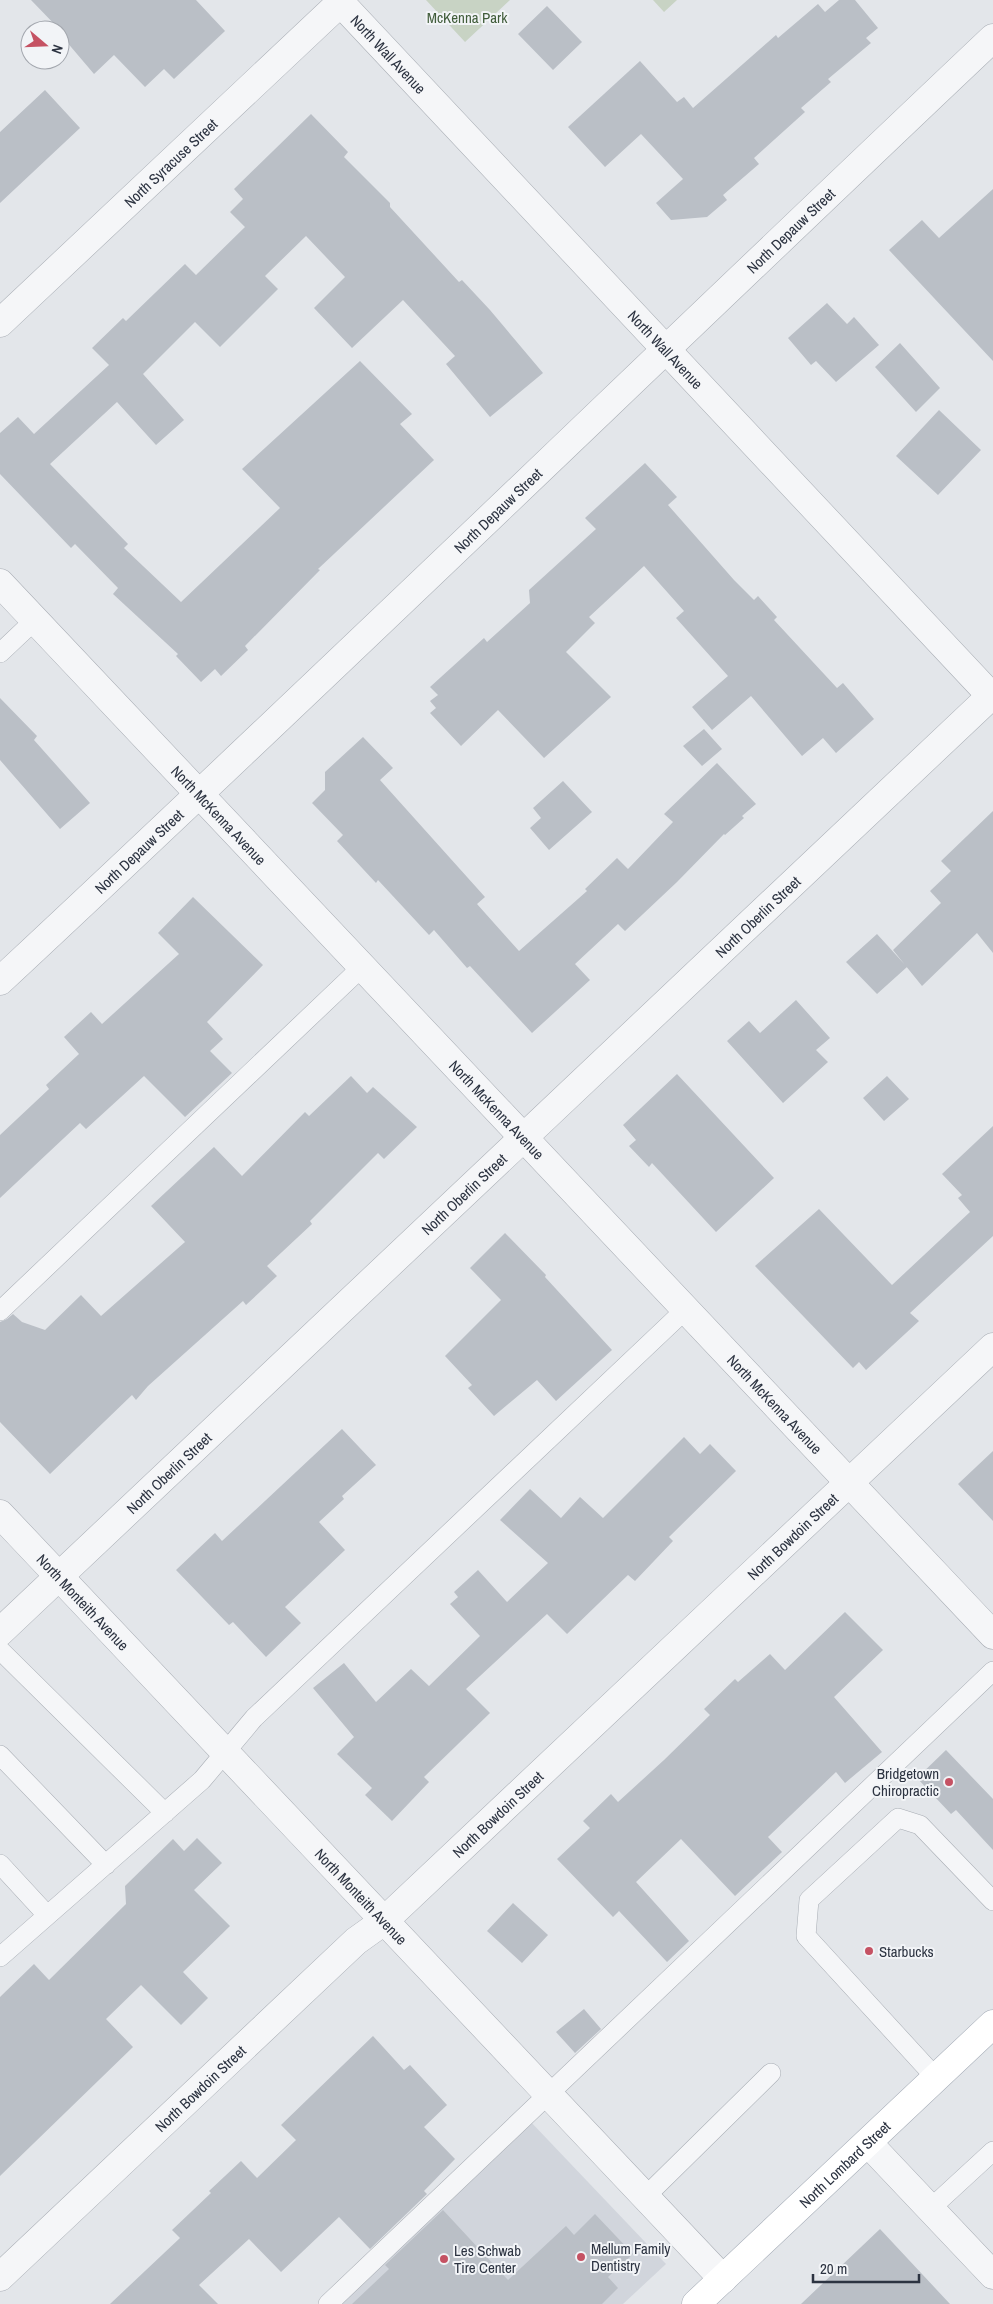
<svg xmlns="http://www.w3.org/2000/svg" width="993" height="2304" font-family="'Archivo Narrow',sans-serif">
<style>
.built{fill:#d1d5dc}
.green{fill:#c8d3c4}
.building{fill:#babfc6}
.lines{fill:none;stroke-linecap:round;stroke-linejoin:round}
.service-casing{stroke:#a8adb4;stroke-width:20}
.minor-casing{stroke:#a8adb4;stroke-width:29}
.primary-casing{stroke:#a3aab5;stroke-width:29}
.service{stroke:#f5f6f8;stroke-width:19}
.minor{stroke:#f5f6f8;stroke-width:28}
.primary{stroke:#fff;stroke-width:28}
.poi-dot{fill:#c55263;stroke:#f2f4f7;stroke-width:2}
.labels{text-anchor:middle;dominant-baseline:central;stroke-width:4;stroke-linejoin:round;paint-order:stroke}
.park-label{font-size:15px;fill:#405c3a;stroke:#f2f4f7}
.street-label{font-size:15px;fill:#2c3341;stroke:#f2f4f7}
.poi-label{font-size:15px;fill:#2c3341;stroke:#f2f4f7;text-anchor:start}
</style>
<rect width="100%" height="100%" fill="#e3e6ea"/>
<path class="built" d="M 529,2120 L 666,2264 L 623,2304 L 334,2304 Z"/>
<path class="green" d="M 426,0 L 510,0 L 465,42 Z
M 653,0 L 677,0 L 664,12 Z"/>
<path class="building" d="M 31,0 L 196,0 L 225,31 L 174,79 L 164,69 L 145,87 L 114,55 L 94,74 L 60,34 L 60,30 Z
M 839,0 L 855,0 L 878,28 L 866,38 L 871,43 L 828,79 L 831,82 L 801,108 L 805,112 L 754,158 L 759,164 L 723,195 L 727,200 L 707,217 L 671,220 L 656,203 L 683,179 L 641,134 L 605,167 L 568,127 L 640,61 L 677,102 L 684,97 L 693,108 L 776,35 L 778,38 L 818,4 L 825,12 Z
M 547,6 L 582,42 L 553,70 L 518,34 Z
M 45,90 L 80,128 L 0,203 L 0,132 Z
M 311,114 L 348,152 L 344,157 L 390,203 L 390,207 L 459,282 L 462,280 L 490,310 L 543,373 L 490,417 L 446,364 L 455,356 L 403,300 L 352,348 L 314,308 L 345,277 L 306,236 L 265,276 L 278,289 L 220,347 L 195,322 L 143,374 L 184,420 L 156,445 L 117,402 L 50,464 L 128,544 L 124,548 L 181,602 L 280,508 L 242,469 L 360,361 L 412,414 L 400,424 L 434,460 L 318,569 L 320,570 L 245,646 L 248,650 L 221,676 L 215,669 L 201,682 L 176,656 L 178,654 L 113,594 L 118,588 L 75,544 L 71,548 L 0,474 L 0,433 L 18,417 L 34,434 L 109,365 L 92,348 L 123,318 L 126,321 L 185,264 L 196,275 L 245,227 L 230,212 L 243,199 L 234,189 Z
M 993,189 L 993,361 L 889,250 L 922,220 L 939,238 Z
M 827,303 L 847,324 L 854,317 L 879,345 L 836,382 L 816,361 L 811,365 L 788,338 Z
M 900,343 L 940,388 L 916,412 L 875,367 Z
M 939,410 L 981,450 L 938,495 L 896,456 Z
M 645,463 L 677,497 L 668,505 L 734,580 L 754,600 L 758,596 L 777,617 L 774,620 L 837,688 L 843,683 L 874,719 L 836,753 L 823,738 L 802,756 L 751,696 L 712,730 L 692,707 L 728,676 L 676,618 L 684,611 L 644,566 L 589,617 L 595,623 L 566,652 L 611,697 L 544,758 L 498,710 L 461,746 L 430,713 L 436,708 L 430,701 L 438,695 L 430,687 L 484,638 L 487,642 L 530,603 L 529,590 L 596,529 L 585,518 Z
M 0,698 L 37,736 L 34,740 L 90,803 L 60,829 L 0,760 Z
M 704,729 L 722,749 L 702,766 L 683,746 Z
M 363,737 L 393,768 L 380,780 L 485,897 L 477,904 L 519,951 L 587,891 L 585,889 L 617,858 L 628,869 L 673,822 L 664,814 L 717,763 L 756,804 L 742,816 L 744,818 L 725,835 L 724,834 L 677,882 L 625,931 L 618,924 L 575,964 L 590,980 L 532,1033 L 470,966 L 467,968 L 434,930 L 429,935 L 378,880 L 376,883 L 337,841 L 343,835 L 312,803 L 325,790 L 325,772 Z
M 563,781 L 592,812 L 549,850 L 530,828 L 541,818 L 533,808 Z
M 993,811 L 993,953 L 977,933 L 922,986 L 893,950 L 941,903 L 930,891 L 951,871 L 941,861 Z
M 193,897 L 263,965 L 207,1022 L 223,1039 L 210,1051 L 232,1073 L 185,1117 L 144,1076 L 86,1129 L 80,1123 L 0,1198 L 0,1135 L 49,1089 L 46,1085 L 79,1054 L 64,1037 L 91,1012 L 102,1024 L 179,954 L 158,933 Z
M 877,934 L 907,967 L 877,994 L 846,962 Z
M 796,1000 L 830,1038 L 816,1050 L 828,1062 L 783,1103 L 727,1041 L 749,1021 L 760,1033 Z
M 677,1074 L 774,1178 L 716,1232 L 652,1163 L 649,1167 L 629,1146 L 636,1140 L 623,1125 Z
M 351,1076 L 367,1093 L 373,1087 L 417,1127 L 384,1159 L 378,1153 L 310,1221 L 312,1224 L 267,1266 L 277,1276 L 246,1305 L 243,1301 L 148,1386 L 136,1400 L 132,1395 L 50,1474 L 0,1422 L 0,1322 L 7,1319 L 13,1314 L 22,1322 L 45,1330 L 81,1295 L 101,1316 L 185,1242 L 151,1206 L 214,1147 L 242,1176 L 305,1112 L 309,1116 Z
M 887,1076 L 909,1099 L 884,1121 L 863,1098 Z
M 993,1126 L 993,1236 L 910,1313 L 919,1321 L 866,1370 L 859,1362 L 853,1368 L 755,1266 L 819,1209 L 892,1285 L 970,1212 L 958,1198 L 962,1195 L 942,1174 Z
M 505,1233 L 546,1275 L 545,1277 L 612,1350 L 556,1401 L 537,1380 L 494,1416 L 468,1388 L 472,1385 L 445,1356 L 501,1300 L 470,1268 Z
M 342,1429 L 376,1465 L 342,1496 L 344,1499 L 319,1522 L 345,1550 L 285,1607 L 301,1623 L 266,1657 L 233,1622 L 229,1625 L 176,1570 L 215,1533 L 222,1541 Z
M 684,1437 L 700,1454 L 710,1444 L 736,1471 L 669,1537 L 673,1541 L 635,1581 L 628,1575 L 567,1634 L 547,1614 L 466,1689 L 490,1713 L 424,1777 L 429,1782 L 392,1821 L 365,1795 L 372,1788 L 337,1754 L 354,1737 L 313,1688 L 344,1663 L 376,1702 L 411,1669 L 429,1686 L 480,1636 L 450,1604 L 458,1597 L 454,1592 L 478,1570 L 507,1602 L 548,1563 L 500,1520 L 530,1489 L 561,1518 L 580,1497 L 603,1518 Z
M 993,1451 L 993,1521 L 958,1484 Z
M 845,1612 L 883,1650 L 834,1697 L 882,1752 L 845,1783 L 836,1772 L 768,1837 L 782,1852 L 735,1896 L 681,1839 L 636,1882 L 689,1941 L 667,1962 L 619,1911 L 613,1917 L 557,1859 L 590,1828 L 583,1821 L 611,1794 L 618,1802 L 664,1760 L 710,1715 L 704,1709 L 735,1679 L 738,1682 L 770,1654 L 785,1670 Z
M 946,1750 L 993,1799 L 993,1850 L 956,1810 L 951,1814 L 917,1778 Z
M 197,1838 L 222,1863 L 194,1890 L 230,1926 L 183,1972 L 208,1998 L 181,2025 L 141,1985 L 106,2019 L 133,2047 L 0,2176 L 0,1997 L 34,1964 L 49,1980 L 126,1904 L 125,1886 L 173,1839 L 184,1851 Z
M 513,1903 L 548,1935 L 522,1963 L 487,1931 Z
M 584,2009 L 601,2029 L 575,2053 L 556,2032 Z
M 373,2036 L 404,2070 L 410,2065 L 447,2105 L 424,2127 L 455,2159 L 424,2191 L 427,2194 L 370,2249 L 339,2217 L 281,2272 L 249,2239 L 199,2285 L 218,2304 L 110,2304 L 180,2238 L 172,2230 L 211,2193 L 209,2191 L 241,2161 L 257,2178 L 296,2140 L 281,2125 Z
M 443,2210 L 508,2280 L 566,2226 L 574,2235 L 595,2214 L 633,2254 L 608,2277 L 618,2288 L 602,2304 L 352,2304 L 389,2269 L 385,2265 Z
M 880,2229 L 950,2304 L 801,2304 Z"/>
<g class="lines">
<g class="service-casing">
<path id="service" d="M 0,653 L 35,620
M 0,1311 L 362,967
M 0,1650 L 165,1813
M 0,1755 L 106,1865
M 0,1864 L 47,1915
M 0,1957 L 202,1780 L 254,1718 L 686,1309
M 936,2078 L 806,1936 L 809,1900 L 898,1818 L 920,1825 L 993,1901
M 645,2197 L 771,2073
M 930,2209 L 993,2151
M 328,2304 L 993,1671"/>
</g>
<g class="minor-casing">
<g id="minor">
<path id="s1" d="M 338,0 L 993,698"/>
<path id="s2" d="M 0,323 L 340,3"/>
<path id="s3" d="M 0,583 L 993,1635"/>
<path id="s4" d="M 0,981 C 334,670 661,352 993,38"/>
<path id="s5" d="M 0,1514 L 723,2279"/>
<path id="s6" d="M 0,1632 L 993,694"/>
<path d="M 868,2143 L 993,2275"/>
<path id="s7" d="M 0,2277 L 356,1941 L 384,1921 L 993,1347"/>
</g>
</g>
<g class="primary-casing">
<g id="primary">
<path id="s8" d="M 696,2304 L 993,2024"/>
</g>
</g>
<use href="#service" class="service"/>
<use href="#minor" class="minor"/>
<use href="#primary" class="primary"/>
</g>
<g class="poi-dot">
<circle cx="949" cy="1782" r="5"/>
<circle cx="869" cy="1951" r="5"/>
<circle cx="581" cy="2257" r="5"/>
<circle cx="444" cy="2259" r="5"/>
</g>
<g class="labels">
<g class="park-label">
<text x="467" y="17">McKenna Park</text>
</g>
<g class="street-label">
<text stroke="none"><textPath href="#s1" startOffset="74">North Wall Avenue</textPath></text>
<text stroke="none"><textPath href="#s2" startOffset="234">North Syracuse Street</textPath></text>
<text stroke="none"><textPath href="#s4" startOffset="1090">North Depauw Street</textPath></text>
<text stroke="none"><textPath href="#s1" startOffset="479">North Wall Avenue</textPath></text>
<text stroke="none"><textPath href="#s4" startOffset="685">North Depauw Street</textPath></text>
<text stroke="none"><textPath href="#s3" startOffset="319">North McKenna Avenue</textPath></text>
<text stroke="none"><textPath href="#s4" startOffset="190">North Depauw Street</textPath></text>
<text stroke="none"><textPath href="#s6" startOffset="1042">North Oberlin Street</textPath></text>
<text stroke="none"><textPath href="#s3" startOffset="724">North McKenna Avenue</textPath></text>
<text stroke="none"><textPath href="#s6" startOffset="638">North Oberlin Street</textPath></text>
<text stroke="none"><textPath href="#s3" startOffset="1129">North McKenna Avenue</textPath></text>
<text stroke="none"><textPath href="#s6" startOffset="232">North Oberlin Street</textPath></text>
<text stroke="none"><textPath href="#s7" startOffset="1085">North Bowdoin Street</textPath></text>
<text stroke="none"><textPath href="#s5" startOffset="121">North Monteith Avenue</textPath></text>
<text stroke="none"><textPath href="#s7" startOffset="680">North Bowdoin Street</textPath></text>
<text stroke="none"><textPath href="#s5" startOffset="526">North Monteith Avenue</textPath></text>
<text stroke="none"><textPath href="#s7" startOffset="275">North Bowdoin Street</textPath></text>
<text stroke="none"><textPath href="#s8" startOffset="204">North Lombard Street</textPath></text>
</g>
<g class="poi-label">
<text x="939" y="1773" text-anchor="end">Bridgetown<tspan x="939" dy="17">Chiropractic</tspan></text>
<text x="879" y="1951">Starbucks</text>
<text x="591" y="2248">Mellum Family<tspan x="591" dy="17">Dentistry</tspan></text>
<text x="454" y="2250">Les Schwab<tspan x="454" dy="17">Tire Center</tspan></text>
</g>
</g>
<g transform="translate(45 45) rotate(109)"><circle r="24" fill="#f2f4f7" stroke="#a3a7ae"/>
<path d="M0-4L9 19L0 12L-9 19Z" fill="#c55263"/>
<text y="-8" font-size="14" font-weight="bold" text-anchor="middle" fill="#2c3341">N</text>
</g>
<path d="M813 2274v8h106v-8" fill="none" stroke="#2c3341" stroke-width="2.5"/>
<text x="820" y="2274" font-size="15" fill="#2c3341" stroke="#f2f4f7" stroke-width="4" paint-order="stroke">20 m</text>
</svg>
